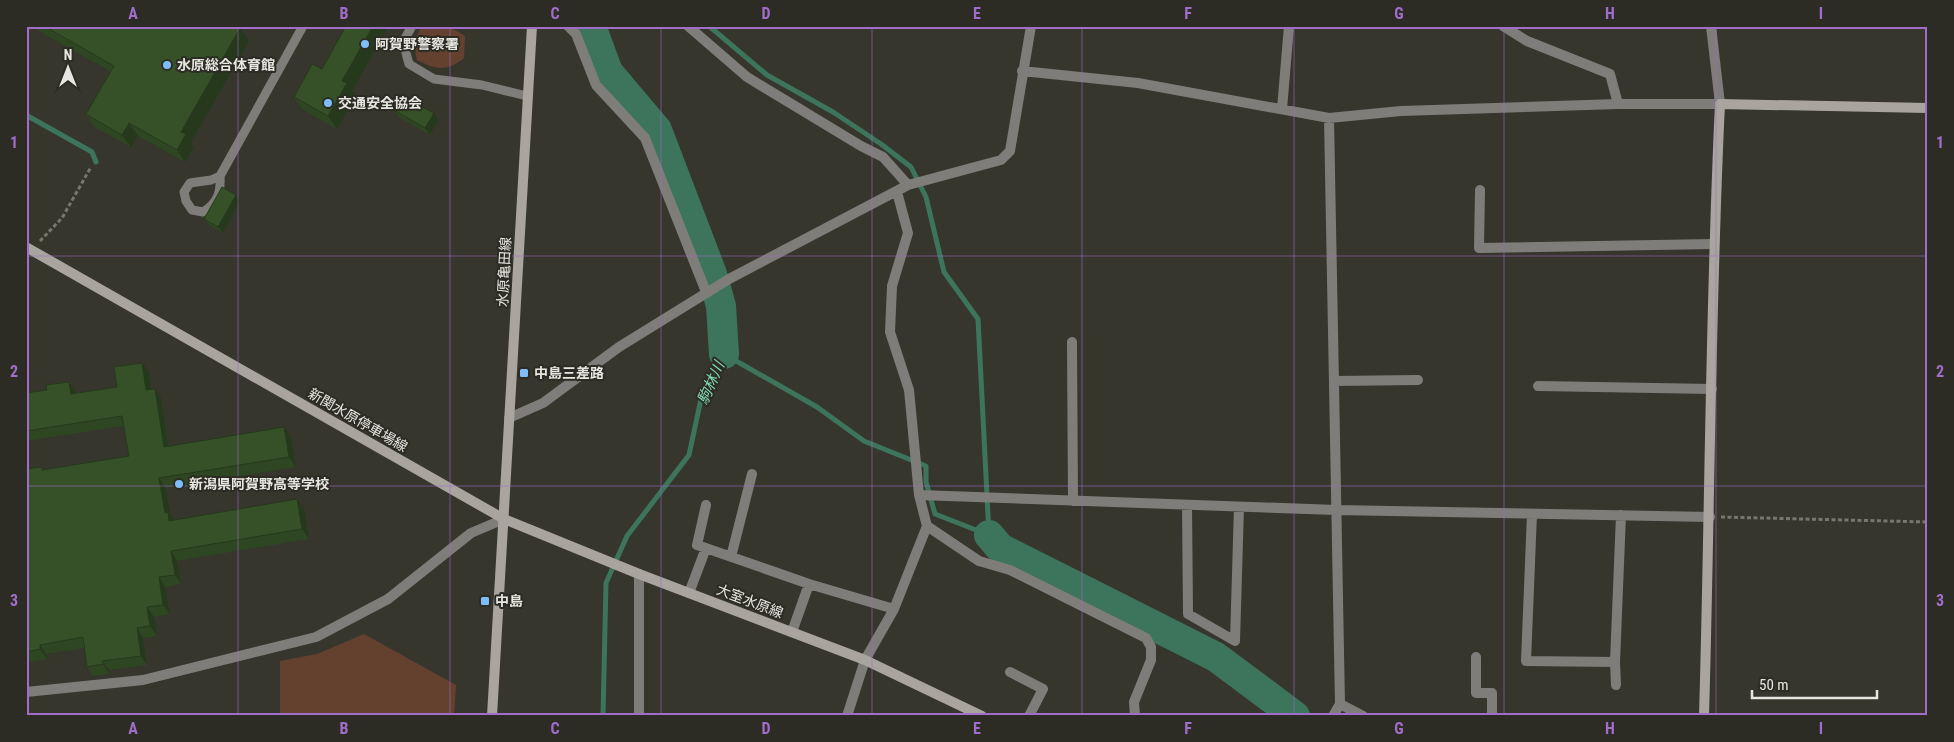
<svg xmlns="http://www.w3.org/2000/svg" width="1954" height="742" font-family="'Roboto Condensed','Noto Sans JP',sans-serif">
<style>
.green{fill:#63412e}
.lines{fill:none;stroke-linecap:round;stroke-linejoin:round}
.stream{stroke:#3c755c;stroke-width:5}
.river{stroke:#3c755c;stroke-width:30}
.path{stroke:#77776f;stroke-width:3;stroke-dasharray:4 2.5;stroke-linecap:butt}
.lane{stroke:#7f7d79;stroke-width:9}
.street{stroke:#7f7d79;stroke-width:10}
.secondary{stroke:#a9a59e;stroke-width:10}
.wall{fill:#2e4622}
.shaded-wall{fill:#26391c}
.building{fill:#365128;stroke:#26391c}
.grid{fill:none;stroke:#a16dcb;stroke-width:1;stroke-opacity:0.55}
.poi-dot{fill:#7fbdfa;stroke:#2c2c24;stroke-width:2}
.labels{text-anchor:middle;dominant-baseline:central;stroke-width:4;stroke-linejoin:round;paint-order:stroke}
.poi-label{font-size:14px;font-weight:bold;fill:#e7e7e1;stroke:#2c2c24;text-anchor:start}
.street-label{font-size:14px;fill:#e7e7e1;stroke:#2c2c24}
.water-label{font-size:15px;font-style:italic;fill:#81d9b2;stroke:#2c2c24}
.neatline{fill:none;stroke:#a16dcb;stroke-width:2}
.grid-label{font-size:16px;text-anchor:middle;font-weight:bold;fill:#a16dcb}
</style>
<rect width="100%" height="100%" fill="#36362d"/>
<path class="green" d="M 423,26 C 441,26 450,25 465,36 L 464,58 C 446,72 437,70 417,60 C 414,48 414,36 423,26 Z
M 364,634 L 456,685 L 454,716 L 280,716 L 280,661 L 317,654 Z"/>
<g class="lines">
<path class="stream" d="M 26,115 L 92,152 L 96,162
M 603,716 L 606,583 L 627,536 L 689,455 L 701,399 L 713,369 L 724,354 L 817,407 L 864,441 L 926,466 L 926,482 L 935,514 L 989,535 L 978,319 L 944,272 L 926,197 L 911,167 L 881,144 L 833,112 L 767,75 L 709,26"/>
<path class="river" d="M 591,26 L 608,72 L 657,130 L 712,274 L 721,306 L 724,354
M 989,535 L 1000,548 L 1216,657 L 1295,716"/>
<path class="path" d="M 40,241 L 62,218 L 91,167
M 1721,517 L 1928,522"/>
<path class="lane" d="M 412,26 L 403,42 L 409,64 L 434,79 L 482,85 L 527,96
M 220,176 L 211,180 L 190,183 L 184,192 L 186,201 L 192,210 L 203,212 C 218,203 221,192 220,176 L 303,26"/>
<path class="street" d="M 568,26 L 576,34 L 596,85 L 645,138 L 706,292
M 688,26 L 747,77 L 861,146 L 883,157 L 908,185
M 1503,26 L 1527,41 L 1610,74 L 1618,104
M 1022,71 L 1138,83 L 1329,118 L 1401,111 L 1618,104 L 1720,104 L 1711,26
M 1282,109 L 1289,26
M 1329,118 L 1340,704 L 1333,716
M 1480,190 L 1479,248 L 1713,244
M 1072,342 L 1073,501
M 1334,381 L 1418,380
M 1538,386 L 1712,389
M 509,418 L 543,403 L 619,347 L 729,279 L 908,185 L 1001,160 L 1010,151 L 1031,26
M 919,495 L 1336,510 L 1710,517
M 706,505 L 697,545 L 809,584 L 894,609
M 1187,505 L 1188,614 L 1235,641 L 1239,507
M 1532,514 L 1526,661 L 1615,662
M 927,526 L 979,561 L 1010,570 L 1146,638 L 1151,647 L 1151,660 L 1134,702 L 1135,716
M 731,557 L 752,474
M 689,593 L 706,548
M 792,632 L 809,584
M 1476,657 L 1476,693 L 1492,693 L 1492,716
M 1010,672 L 1043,689 L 1029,716
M 1616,685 L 1615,662 L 1621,515
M 26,692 L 143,680 L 316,637 L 388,599 L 471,533 L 504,519
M 1340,704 L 1363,716
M 639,716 L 639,574
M 847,716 L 865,660 L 894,609 L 927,526 L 919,495 L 909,390 L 890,332 L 892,286 L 908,233 L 897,192"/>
<path class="secondary" d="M 26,247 L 504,519 L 639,574 L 865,660 L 982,716
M 492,716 L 532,26
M 1704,716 C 1710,512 1710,308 1720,104 L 1928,108"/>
</g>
<path class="wall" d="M 35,26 L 241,26 L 240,28 L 249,41 L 191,142 L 194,147 L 185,162 L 138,136 L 131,147 L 94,127 L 86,114 L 110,71 L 37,30 Z
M 346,26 L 389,26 L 352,91 L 356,96 L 337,129 L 302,109 L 294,97 L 322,69 Z
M 394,110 L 438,120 L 430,135 L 399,117 Z
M 240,201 L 223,233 L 209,225 L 204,219 Z
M 149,372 L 152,389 L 155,389 L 161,398 L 169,446 L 284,427 L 291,437 L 296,467 L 166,488 L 171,516 L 173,520 L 297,499 L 304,509 L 309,539 L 177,561 L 181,584 L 165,587 L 170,614 L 154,617 L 157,636 L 143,638 L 147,665 L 109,670 L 110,674 L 93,676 L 87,667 L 84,648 L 46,654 L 47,659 L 31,662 L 26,656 L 26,469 L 42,467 L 44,470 L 129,456 L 124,426 L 26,441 L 26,393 L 47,390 L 75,391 L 76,393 L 117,387 Z"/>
<path class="shaded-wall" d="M 231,26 L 241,26 L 237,34 L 240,28 L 249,41 L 191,142 L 194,147 L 185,162 L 177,150 L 181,132 Z
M 373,26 L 389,26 L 352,91 L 356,96 L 337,129 L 328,116 L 342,81 Z
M 434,113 L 438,120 L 430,135 L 425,128 Z
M 129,123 L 138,136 L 131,147 L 122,135 Z
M 236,195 L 240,201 L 223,233 L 218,227 Z
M 142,363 L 149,372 L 153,400 L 146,390 Z
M 69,382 L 75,391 L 77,404 L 71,394 Z
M 155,389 L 161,398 L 170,457 L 164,447 Z
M 284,427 L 291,437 L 296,467 L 289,457 Z
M 159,478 L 166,488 L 171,516 L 175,522 L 169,521 L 165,513 Z
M 297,499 L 304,509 L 309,539 L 302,529 Z
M 171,551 L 177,561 L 181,584 L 175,575 Z
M 159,577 L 165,587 L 170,614 L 163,605 Z
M 147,607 L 154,617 L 157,636 L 150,626 Z
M 137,628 L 143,638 L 147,665 L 141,656 Z
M 40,645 L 46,654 L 47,659 L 40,649 Z
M 102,661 L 109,670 L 110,674 L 103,664 Z"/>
<path class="building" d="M 44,26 L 236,26 L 240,28 L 181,132 L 186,134 L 177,150 L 129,123 L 122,135 L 86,114 L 114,66 Z
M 346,26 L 373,26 L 342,81 L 347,83 L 328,116 L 294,97 L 312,64 L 322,69 Z
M 402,96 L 434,113 L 425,128 L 394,110 Z
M 222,187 L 236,195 L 218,227 L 204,219 Z
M 142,363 L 146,390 L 155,389 L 164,447 L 284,427 L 289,457 L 159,478 L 165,513 L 168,512 L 169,521 L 297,499 L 302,529 L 171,551 L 175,575 L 159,577 L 163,605 L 147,607 L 150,626 L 137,628 L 141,656 L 102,661 L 103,664 L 87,667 L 83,637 L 40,645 L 40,649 L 26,652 L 26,469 L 42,467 L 42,470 L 129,456 L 122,416 L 26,431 L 26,393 L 47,390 L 46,385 L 69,382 L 71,394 L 117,387 L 114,367 Z"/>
<path class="grid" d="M 238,26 L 238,716M 450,26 L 450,716M 661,26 L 661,716M 872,26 L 872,716M 1082,26 L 1082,716M 1294,26 L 1294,716M 1504,26 L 1504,716M 1716,26 L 1716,716M 26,256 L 1928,256M 26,486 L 1928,486"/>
<g class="poi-dot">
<circle cx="365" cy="44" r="5"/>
<circle cx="167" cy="65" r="5"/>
<circle cx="328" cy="103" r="5"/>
<rect x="519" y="368" width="10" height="10" rx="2.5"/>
<circle cx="179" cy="484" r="5"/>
<rect x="480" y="596" width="10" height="10" rx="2.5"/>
</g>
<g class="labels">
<g class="poi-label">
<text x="375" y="44">阿賀野警察署</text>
<text x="177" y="65">水原総合体育館</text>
<text x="338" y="103">交通安全協会</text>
<text x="534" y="373">中島三差路</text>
<text x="189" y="484">新潟県阿賀野高等学校</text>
<text x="495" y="601">中島</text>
</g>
<g class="street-label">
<text transform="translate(504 272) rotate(-87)">水原亀田線</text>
<text transform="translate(358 420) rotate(30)">新関水原停車場線</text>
<text transform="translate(750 601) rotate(21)">大室水原線</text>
</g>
<g class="water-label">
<text transform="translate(711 383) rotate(-66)">駒林川</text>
</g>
</g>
<rect width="1954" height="742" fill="none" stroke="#2c2c24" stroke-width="55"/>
<g transform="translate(68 68)" stroke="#2c2c24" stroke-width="4" paint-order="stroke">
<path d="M0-4L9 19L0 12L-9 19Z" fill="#e7e7e1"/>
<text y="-8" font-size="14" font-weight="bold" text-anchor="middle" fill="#e7e7e1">N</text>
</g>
<path d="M1752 690v8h125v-8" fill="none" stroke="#e7e7e1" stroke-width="2.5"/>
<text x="1759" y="690" font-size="15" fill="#e7e7e1" stroke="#2c2c24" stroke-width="4" paint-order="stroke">50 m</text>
<rect x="28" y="28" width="1898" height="686" class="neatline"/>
<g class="grid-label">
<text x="133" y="19">A</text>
<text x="344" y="19">B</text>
<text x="555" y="19">C</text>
<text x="766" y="19">D</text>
<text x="977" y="19">E</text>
<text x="1188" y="19">F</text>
<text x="1399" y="19">G</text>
<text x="1610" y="19">H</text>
<text x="1821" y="19">I</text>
<text x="14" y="148">1</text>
<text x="1940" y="148">1</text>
<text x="14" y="377">2</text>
<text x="1940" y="377">2</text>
<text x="14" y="606">3</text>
<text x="1940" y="606">3</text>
<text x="133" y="734">A</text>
<text x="344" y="734">B</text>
<text x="555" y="734">C</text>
<text x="766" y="734">D</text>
<text x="977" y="734">E</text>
<text x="1188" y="734">F</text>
<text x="1399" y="734">G</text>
<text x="1610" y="734">H</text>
<text x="1821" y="734">I</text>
</g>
</svg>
